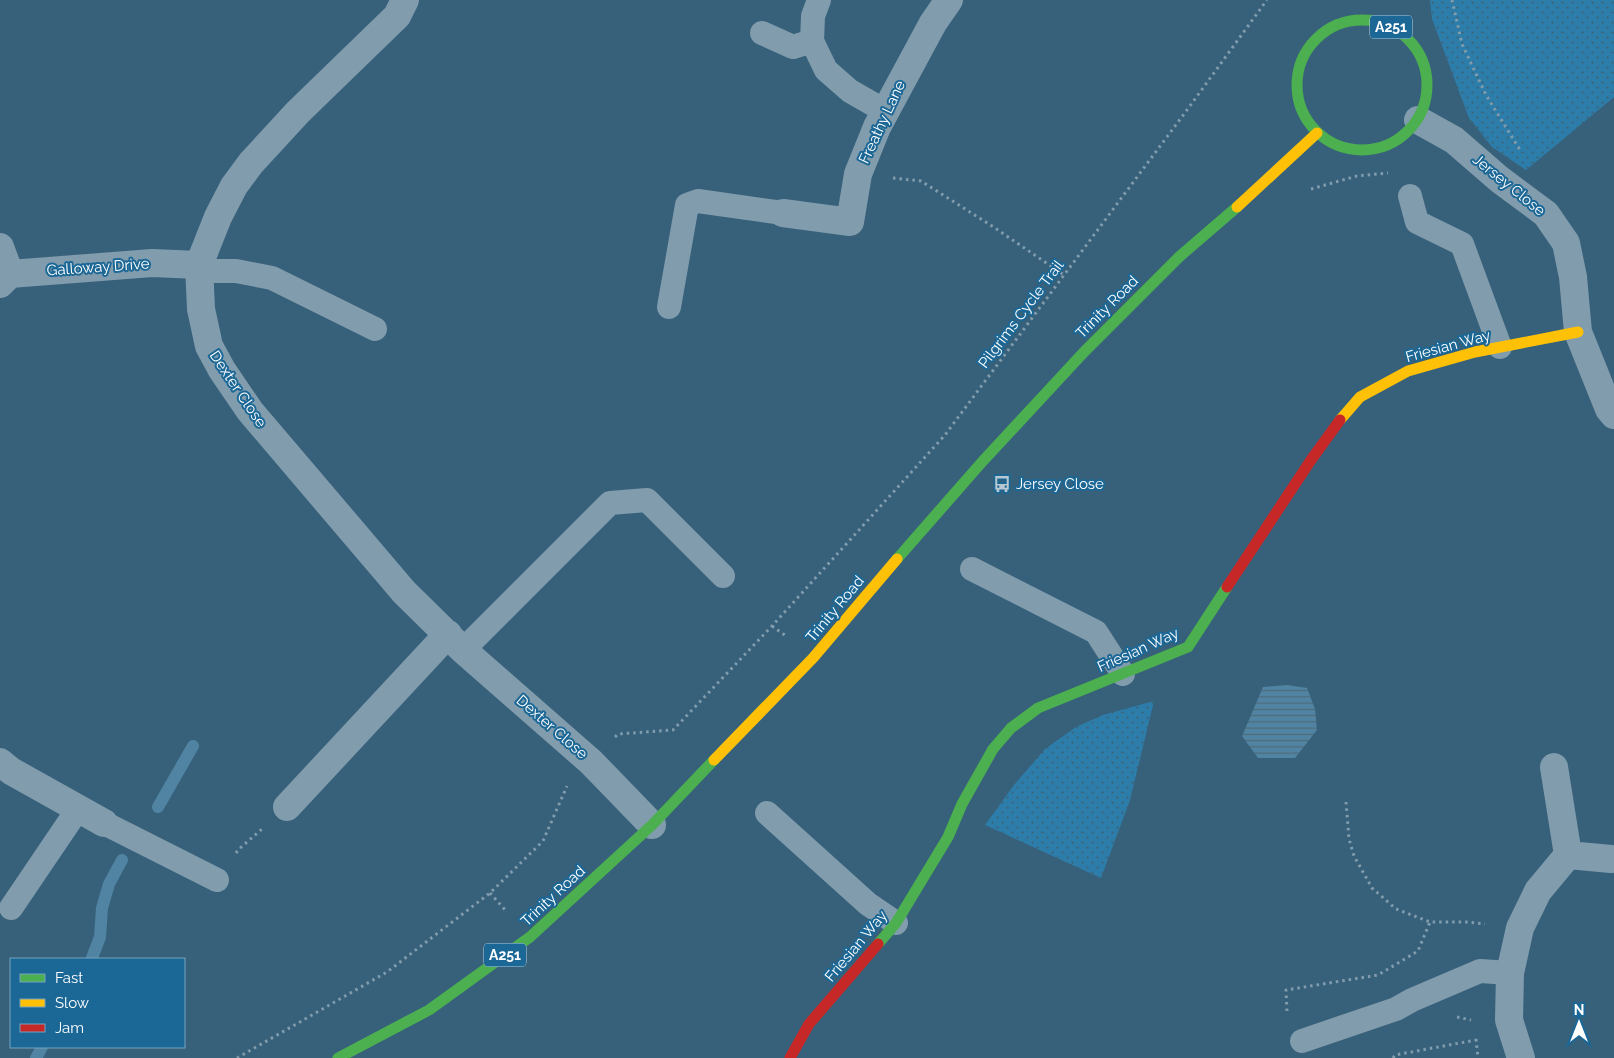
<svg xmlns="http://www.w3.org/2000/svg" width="1614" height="1058" font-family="Raleway,sans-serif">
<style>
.grass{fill:url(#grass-dots)}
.water{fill:url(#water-rules)}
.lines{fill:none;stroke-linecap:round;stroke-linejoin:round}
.stream{stroke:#5084a2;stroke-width:12}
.path{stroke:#819cad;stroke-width:3;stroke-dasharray:2.5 4;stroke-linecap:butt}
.lane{stroke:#819cad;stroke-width:24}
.street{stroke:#819cad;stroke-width:28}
.fast{stroke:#4caf50;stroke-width:11}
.slow{stroke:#ffc107;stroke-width:11}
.jam{stroke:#c62828;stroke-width:11}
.labels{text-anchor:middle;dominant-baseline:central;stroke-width:4;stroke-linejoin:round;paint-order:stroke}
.shield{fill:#1b6796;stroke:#bbd1e0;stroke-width:1}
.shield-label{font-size:14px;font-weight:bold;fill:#fff}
.street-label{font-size:15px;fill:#fff;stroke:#1b6796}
.poi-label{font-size:15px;fill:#fff;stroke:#1b6796;text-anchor:start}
</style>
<defs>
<pattern id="grass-dots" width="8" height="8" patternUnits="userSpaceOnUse" patternTransform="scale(1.25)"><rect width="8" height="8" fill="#2d7daa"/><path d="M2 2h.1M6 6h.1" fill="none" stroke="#3c647b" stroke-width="1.8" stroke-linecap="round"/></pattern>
<pattern id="water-rules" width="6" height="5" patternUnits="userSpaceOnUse" patternTransform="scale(1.25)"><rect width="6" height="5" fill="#5084a2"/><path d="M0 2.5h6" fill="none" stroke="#4e6b7b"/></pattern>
</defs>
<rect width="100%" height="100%" fill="#37617a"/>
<path class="grass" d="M 1430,0 L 1614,0 L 1614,97 L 1526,170 L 1492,147 L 1469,118 L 1432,19 Z
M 1154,701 L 1130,800 L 1101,878 L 985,825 L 1014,785 L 1045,749 L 1076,727 L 1103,715 Z"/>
<path class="water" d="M 1287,685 L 1307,688 L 1315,709 L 1317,730 L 1295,758 L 1258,758 L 1242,736 L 1263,687 Z"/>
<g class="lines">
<path class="stream" d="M 158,807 L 193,746
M 92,958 L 100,937 L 102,908 L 109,884 L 122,860
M 36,1058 L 42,1047"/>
<path class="path" d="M 1452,0 L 1462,44 L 1486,95 L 1520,150
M 893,178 L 921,181 L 992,226 L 1064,275
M 1311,189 L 1357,176 L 1388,173
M 772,626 L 786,636
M 615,737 L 618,734 L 673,730 L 772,626 L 945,435 L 1184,114 L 1267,0
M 1346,802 L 1349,839 L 1354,856 L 1372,888 L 1396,909 L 1430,922 L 1466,922 L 1485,924
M 236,853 L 239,849 L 262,829
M 490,893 L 506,911
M 1287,1011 L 1286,990 L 1378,975 L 1418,951 L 1430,922
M 1457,1017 L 1471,1020
M 1476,1039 L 1478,1058
M 237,1058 L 387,972 L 490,893 L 543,841 L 567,786
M 1393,1058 L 1395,1055 L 1476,1040"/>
<path class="lane" d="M 819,0 L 813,16 L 812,41 L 826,70 L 850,91 L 885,111
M 762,33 L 793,47 L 812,41
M 1410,196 L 1417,222 L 1462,244 L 1500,347
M 200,271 L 236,271 L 272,278 L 375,329
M 669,307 L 687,205 L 698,201 L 783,213
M 972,569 L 1096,632 L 1123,674
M 463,650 L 610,503 L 647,500 L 723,576
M 767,813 L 868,904 L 896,923
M 104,823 L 217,880
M 11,908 L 78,809
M 1302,1041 L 1396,1009 L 1412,1000 L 1480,971 L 1510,973"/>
<path class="street" d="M 405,0 L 397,16 L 298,112 L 251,163 L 234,186 L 218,217 L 199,265 L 201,309 L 209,346 L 222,370 L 250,411 L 404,592 L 463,650 L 591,762 L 652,825
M 1418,120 L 1454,140 L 1499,179 L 1546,214 L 1566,243 L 1573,277 L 1578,332 L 1609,409 L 1614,415
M 783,213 L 850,222 L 858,174 L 877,127 L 933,23 L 949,0
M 0,247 L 10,274
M 0,284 L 10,274 L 152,263 L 199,265
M 0,762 L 11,771 L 104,823
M 287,807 L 448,634
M 1568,855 L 1611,859
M 1521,1058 L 1509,1020 L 1510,973 L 1520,928 L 1538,891 L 1568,855 L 1554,767"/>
<path class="fast" d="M1297 85a65 65 0 1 1 130 0a65 65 0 1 1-130 0Z
M 897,559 L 982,462 L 1084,352 L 1179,257 L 1237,207
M 878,944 L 896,923 L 948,837 L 962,804 L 993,749 L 1011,728 L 1038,708 L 1188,647 L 1227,587
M 338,1058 L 429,1010 L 530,937 L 652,825 L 714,760"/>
<path class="slow" d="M 1237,207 L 1317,133
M 1340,420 L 1360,397 L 1408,371 L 1475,352 L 1578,332
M 714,760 L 813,658 L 897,559"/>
<path class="jam" d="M 1227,587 L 1311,460 L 1340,420
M 790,1058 L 809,1024 L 878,944"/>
</g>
<defs>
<g id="bus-bare" transform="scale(1.35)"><path d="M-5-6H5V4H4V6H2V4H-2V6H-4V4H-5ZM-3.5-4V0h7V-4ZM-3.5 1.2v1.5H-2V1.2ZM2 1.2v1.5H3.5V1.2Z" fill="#b9c8d0" stroke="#1b6796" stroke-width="2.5" paint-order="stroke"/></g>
</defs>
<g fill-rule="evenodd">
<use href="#bus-bare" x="1002" y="484"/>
</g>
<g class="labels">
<g class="shield">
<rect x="1370" y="15.5" width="42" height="23" rx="4"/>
<rect x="484" y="943.5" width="42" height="23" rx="4"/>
</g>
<g class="shield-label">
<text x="1391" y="27">A251</text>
<text x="505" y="955">A251</text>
</g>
<g class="street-label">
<text transform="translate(882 122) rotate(-65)">Freathy Lane</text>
<text transform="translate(1509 185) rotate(39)">Jersey Close</text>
<text transform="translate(98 267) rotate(-4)">Galloway Drive</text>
<text transform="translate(1107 307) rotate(-45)">Trinity Road</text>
<text transform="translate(1021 314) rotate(-53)">Pilgrims Cycle Trail</text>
<text transform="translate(1448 346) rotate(-15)">Friesian Way</text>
<text transform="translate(238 389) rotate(56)">Dexter Close</text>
<text transform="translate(835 609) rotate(-50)">Trinity Road</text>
<text transform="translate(1138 650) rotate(-24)">Friesian Way</text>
<text transform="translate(552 727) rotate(41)">Dexter Close</text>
<text transform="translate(553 896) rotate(-43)">Trinity Road</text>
<text transform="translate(856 946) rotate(-50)">Friesian Way</text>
</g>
<g class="poi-label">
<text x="1016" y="484">Jersey Close</text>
</g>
</g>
<rect x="10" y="958" width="175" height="90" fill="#1b6796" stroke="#76a4c0"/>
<rect x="20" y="974" width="25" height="8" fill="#4caf50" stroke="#76a4c0"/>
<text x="55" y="983" font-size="15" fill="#ffffff">Fast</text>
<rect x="20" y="999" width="25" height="8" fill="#ffc107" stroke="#76a4c0"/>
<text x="55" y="1008" font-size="15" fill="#ffffff">Slow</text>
<rect x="20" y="1024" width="25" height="8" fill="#c62828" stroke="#76a4c0"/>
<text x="55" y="1033" font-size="15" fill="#ffffff">Jam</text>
<g transform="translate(1579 1023)" stroke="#1b6796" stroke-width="4" paint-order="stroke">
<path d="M0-4L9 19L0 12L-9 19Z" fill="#ffffff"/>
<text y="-8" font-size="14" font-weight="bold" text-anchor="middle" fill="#ffffff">N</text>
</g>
</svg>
